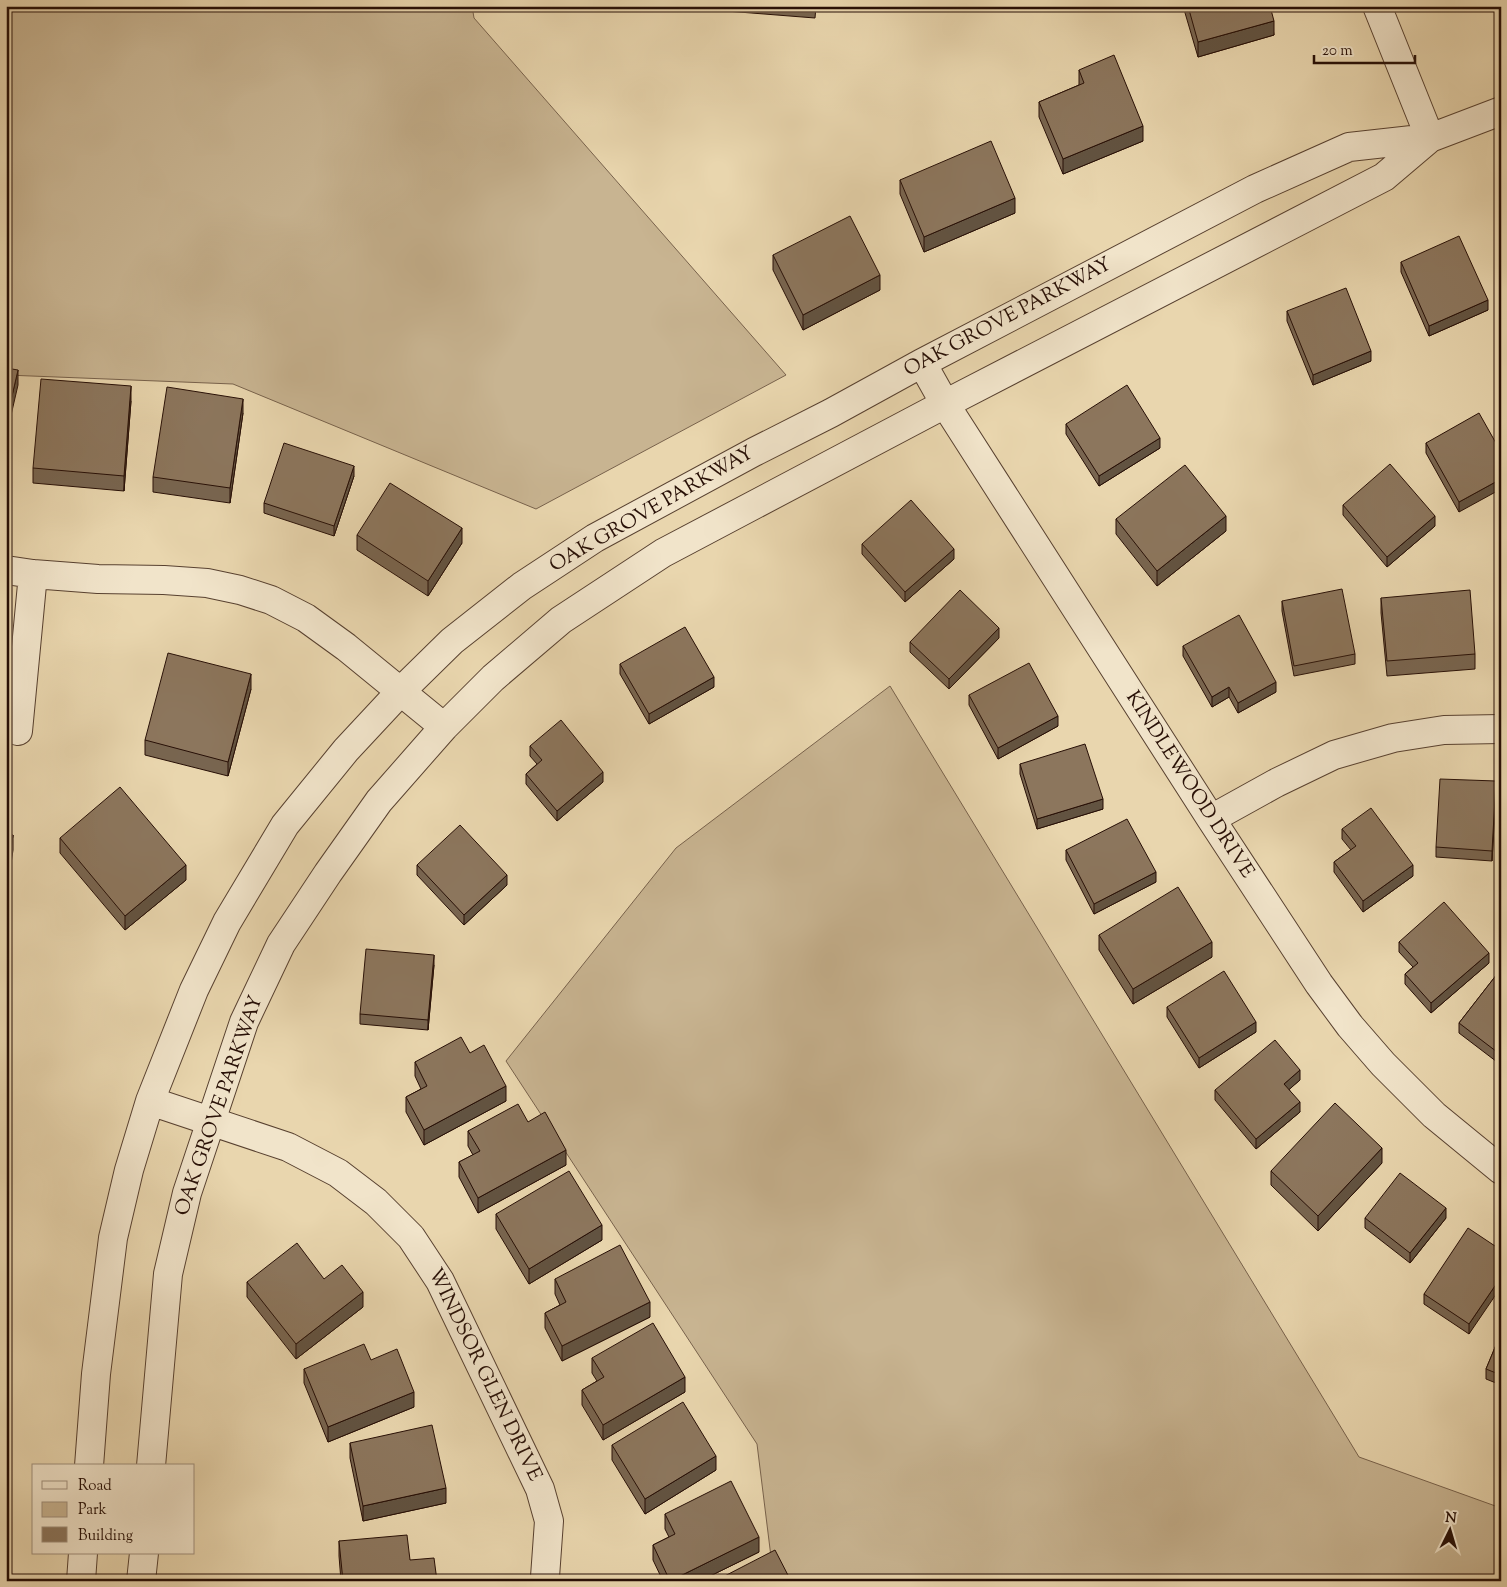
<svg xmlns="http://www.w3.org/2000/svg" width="1507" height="1587" font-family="'Sorts Mill Goudy',serif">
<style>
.green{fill:#c8b491;stroke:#78624c}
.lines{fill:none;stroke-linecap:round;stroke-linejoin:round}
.minor-casing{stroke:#584130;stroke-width:30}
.minor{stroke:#f1e4ca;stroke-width:28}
.wall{fill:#786550;stroke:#270f06}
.shaded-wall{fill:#625341;stroke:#270f06}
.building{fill:#8c765d;stroke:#270f06}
.labels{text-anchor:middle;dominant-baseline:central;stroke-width:5;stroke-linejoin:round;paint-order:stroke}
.street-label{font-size:20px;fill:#270f06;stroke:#f1e4ca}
</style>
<rect width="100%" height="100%" fill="#e9d6ae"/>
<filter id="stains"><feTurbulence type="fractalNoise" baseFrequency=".004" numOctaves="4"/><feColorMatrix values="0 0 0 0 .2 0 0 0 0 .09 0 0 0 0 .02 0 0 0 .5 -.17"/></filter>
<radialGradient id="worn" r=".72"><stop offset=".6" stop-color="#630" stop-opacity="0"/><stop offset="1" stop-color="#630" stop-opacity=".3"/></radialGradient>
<path class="green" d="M 6,6 L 472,6 L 474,18 L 786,375 L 536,509 L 233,384 L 6,375 Z
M 890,686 L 1359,1457 L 1501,1508 L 1501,1581 L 774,1581 L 757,1444 L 506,1061 L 676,848 Z"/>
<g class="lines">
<g class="minor-casing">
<path id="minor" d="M 1377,6 L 1430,138
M 922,363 L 945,404 L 1211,819 L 1319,984 L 1350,1026 L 1383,1064 L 1434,1115 L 1501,1170
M 6,570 L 33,574 L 98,579 L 164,580 L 207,583 L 240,590 L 271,600 L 306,618 L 346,647 L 444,727
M 18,731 L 33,574
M 1211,819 L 1276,783 L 1334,755 L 1393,738 L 1444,730 L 1501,729
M 150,1101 L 288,1147 L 338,1173 L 376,1202 L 411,1237 L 440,1281 L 540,1489 L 549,1521 L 545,1577
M 89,1466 L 96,1374 L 113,1238 L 129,1170 L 150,1101 L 194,990 L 227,922 L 285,825 L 346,750 L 401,691 L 452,641 L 522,586 L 595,538 L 754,452 L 831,413 L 922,363 L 1255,189 L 1349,147 L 1430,138 L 1501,111
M 151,1466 L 168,1274 L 187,1193 L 244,1022 L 281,944 L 328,873 L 379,801 L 444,727 L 493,678 L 561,620 L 663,553 L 945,404 L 1384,177 L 1430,138
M 81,1581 L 83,1553
M 141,1581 L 144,1553"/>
</g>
<use href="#minor" class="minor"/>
</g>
<path class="wall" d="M 726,6 L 816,6 L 815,18 L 726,11 Z
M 1183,6 L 1270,6 L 1274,35 L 1198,57 Z
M 1079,70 L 1143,141 L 1063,174 L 1039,117 L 1039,102 L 1079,85 Z
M 900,180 L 1015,213 L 924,252 L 900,194 Z
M 773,255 L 880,290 L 803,330 L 773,270 Z
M 1401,262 L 1488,310 L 1429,336 L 1401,272 Z
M 1287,311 L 1371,361 L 1313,385 L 1287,321 Z
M 131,401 L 124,491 L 33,483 L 33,468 Z
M 243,413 L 230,503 L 153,492 L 153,477 Z
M 1066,424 L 1160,448 L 1099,486 L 1066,434 Z
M 1426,443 L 1501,452 L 1459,512 L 1426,453 Z
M 354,476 L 334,536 L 264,513 L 264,503 Z
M 1343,505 L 1435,526 L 1387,567 L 1343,515 Z
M 1116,519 L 1226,531 L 1157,586 L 1116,534 Z
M 357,535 L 462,543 L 428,596 L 357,550 Z
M 862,544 L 954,559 L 905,602 L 862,554 Z
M 1381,598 L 1475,654 L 1475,669 L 1387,676 L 1381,613 Z
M 1282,601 L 1355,654 L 1355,664 L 1294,676 L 1282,611 Z
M 999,638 L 949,689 L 910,652 L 910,642 Z
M 1183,646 L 1276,692 L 1238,713 L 1229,697 L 1212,707 L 1183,656 Z
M 620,664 L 714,687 L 649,724 L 620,674 Z
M 251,689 L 228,776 L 145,755 L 145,740 Z
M 969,695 L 1058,726 L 998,759 L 969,705 Z
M 530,746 L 603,782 L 557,821 L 526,784 L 526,774 L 537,764 L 530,756 Z
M 1020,764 L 1103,809 L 1037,829 L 1020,774 Z
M 1496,791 L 1492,861 L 1436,857 L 1436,847 Z
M 1342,829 L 1413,876 L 1363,912 L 1334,872 L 1334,862 L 1351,850 L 1342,839 Z
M 60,838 L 186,880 L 125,930 L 60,853 Z
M 1066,850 L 1156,882 L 1094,914 L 1066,860 Z
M 417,865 L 507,885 L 464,925 L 417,875 Z
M 1099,935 L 1212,957 L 1133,1004 L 1099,950 Z
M 1399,942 L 1489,963 L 1431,1013 L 1405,984 L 1405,974 L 1413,967 L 1399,952 Z
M 434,965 L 428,1030 L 360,1024 L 360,1014 Z
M 1501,969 L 1501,1065 L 1459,1033 L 1459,1023 Z
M 1167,1007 L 1256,1032 L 1199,1068 L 1167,1017 Z
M 470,1053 L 506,1101 L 424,1145 L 406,1112 L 406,1097 L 421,1089 L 415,1076 L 415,1062 Z
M 1300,1080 L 1289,1089 L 1300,1112 L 1256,1149 L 1215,1100 L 1215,1090 Z
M 528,1122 L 566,1165 L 478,1213 L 459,1177 L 459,1162 L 473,1155 L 468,1146 L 468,1131 Z
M 1382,1163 L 1318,1231 L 1271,1185 L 1271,1171 Z
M 496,1214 L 602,1240 L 529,1284 L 496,1229 Z
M 1365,1218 L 1446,1218 L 1410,1263 L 1365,1228 Z
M 1501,1250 L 1469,1334 L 1424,1304 L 1424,1294 Z
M 324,1279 L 363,1307 L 296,1359 L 247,1297 L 247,1282 Z
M 555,1279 L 650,1317 L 562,1361 L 545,1328 L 545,1313 L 560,1305 L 555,1294 Z
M 1501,1333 L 1501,1385 L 1486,1379 L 1486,1369 Z
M 592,1358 L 685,1392 L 603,1440 L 582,1405 L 582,1390 L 597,1381 L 592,1373 Z
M 371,1360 L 414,1407 L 328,1442 L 304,1383 L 304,1369 Z
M 350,1443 L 446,1503 L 363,1521 L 350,1458 Z
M 612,1445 L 716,1470 L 645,1514 L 612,1460 Z
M 665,1514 L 759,1552 L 700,1581 L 663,1581 L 653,1560 L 653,1545 L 669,1537 L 665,1529 Z
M 339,1541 L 410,1560 L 437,1581 L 341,1581 L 339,1556 Z"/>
<path class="shaded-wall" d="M 1274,21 L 1274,35 L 1198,57 L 1198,42 Z
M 1143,126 L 1143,141 L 1063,174 L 1063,159 Z
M 1015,198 L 1015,213 L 924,252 L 924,237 Z
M 880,275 L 880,290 L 803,330 L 803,315 Z
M 1488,300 L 1488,310 L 1429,336 L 1429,326 Z
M 1371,351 L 1371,361 L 1313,385 L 1313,375 Z
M 18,370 L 18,385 L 6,437 L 6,422 Z
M 131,386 L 131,401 L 124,491 L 124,476 Z
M 243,399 L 243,413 L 230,503 L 230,488 Z
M 1160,438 L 1160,448 L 1099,486 L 1099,476 Z
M 354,466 L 354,476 L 334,536 L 334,526 Z
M 1501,479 L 1501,489 L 1459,512 L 1459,502 Z
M 1226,516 L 1226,531 L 1157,586 L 1157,571 Z
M 1435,516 L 1435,526 L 1387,567 L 1387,557 Z
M 462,528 L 462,543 L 428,596 L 428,581 Z
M 954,549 L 954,559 L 905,602 L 905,592 Z
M 999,628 L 999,638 L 949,689 L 949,679 Z
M 251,674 L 251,689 L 228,776 L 228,762 Z
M 714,677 L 714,687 L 649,724 L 649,714 Z
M 1276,682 L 1276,692 L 1238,713 L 1238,703 Z
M 1229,687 L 1229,697 L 1212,707 L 1212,697 Z
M 1058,716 L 1058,726 L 998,759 L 998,748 Z
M 603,772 L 603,782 L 557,821 L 557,811 Z
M 1496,781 L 1496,791 L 1492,861 L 1492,851 Z
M 1103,799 L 1103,809 L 1037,829 L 1037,819 Z
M 13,835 L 13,850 L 6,898 L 6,883 Z
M 186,865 L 186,880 L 125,930 L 125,916 Z
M 1413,865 L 1413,876 L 1363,912 L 1363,901 Z
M 1156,872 L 1156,882 L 1094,914 L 1094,904 Z
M 507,875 L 507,885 L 464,925 L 464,915 Z
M 1212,942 L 1212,957 L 1133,1004 L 1133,989 Z
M 1489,953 L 1489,963 L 1431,1013 L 1431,1003 Z
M 434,955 L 434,965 L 428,1030 L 428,1020 Z
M 1256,1022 L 1256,1032 L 1199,1068 L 1199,1058 Z
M 1300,1070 L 1300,1080 L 1284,1094 L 1284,1084 Z
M 506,1086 L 506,1101 L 424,1145 L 424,1130 Z
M 1300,1102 L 1300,1112 L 1256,1149 L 1256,1139 Z
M 1382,1148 L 1382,1163 L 1318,1231 L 1318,1216 Z
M 566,1150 L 566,1165 L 478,1213 L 478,1198 Z
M 1446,1208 L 1446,1218 L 1410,1263 L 1410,1253 Z
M 602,1225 L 602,1240 L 529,1284 L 529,1269 Z
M 1501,1277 L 1501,1287 L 1469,1334 L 1469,1324 Z
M 363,1292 L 363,1307 L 296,1359 L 296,1344 Z
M 650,1302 L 650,1317 L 562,1361 L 562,1346 Z
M 685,1377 L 685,1392 L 603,1440 L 603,1425 Z
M 414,1392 L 414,1407 L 328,1442 L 328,1427 Z
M 716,1456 L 716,1470 L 645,1514 L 645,1499 Z
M 446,1488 L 446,1503 L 363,1521 L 363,1506 Z
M 759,1537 L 759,1552 L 700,1581 L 670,1581 Z"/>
<path class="building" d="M 1188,6 L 1270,6 L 1274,21 L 1198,42 Z
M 1114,55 L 1143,126 L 1063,159 L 1039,102 L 1084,83 L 1079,70 Z
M 991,141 L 1015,198 L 924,237 L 900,180 Z
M 850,216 L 880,275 L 803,315 L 773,255 Z
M 1459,236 L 1488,300 L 1429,326 L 1401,262 Z
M 1346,288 L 1371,351 L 1313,375 L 1287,311 Z
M 6,368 L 18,370 L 6,422 Z
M 41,379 L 131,386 L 124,476 L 33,468 Z
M 1127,385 L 1160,438 L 1099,476 L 1066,424 Z
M 167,387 L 243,399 L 230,488 L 153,477 Z
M 1479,413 L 1501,452 L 1501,479 L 1459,502 L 1426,443 Z
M 284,443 L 354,466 L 334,526 L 264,503 Z
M 1390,464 L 1435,516 L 1387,557 L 1343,505 Z
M 1185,465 L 1226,516 L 1157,571 L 1116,519 Z
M 390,483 L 462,528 L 428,581 L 357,535 Z
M 911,500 L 954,549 L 905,592 L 862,544 Z
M 1342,589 L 1355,654 L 1294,666 L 1282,601 Z
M 960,590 L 999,628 L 949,679 L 910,642 Z
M 1470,590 L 1475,654 L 1387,661 L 1381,598 Z
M 1239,615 L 1276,682 L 1238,703 L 1229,687 L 1212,697 L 1183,646 Z
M 685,627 L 714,677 L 649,714 L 620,664 Z
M 168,653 L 251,674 L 228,762 L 145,740 Z
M 1029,663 L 1058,716 L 998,748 L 969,695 Z
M 561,720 L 603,772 L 557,811 L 526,774 L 542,760 L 530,746 Z
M 1085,744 L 1103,799 L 1037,819 L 1020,764 Z
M 1440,779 L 1496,781 L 1492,851 L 1436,847 Z
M 120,787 L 186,865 L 125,916 L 60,838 Z
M 1371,808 L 1413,865 L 1363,901 L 1334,862 L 1356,846 L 1342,829 Z
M 1127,819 L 1156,872 L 1094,904 L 1066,850 Z
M 460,825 L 507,875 L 464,915 L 417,865 Z
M 6,834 L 13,835 L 6,883 Z
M 1178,887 L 1212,942 L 1133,989 L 1099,935 Z
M 1444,902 L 1489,953 L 1431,1003 L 1405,974 L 1418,963 L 1399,942 Z
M 366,949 L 434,955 L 428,1020 L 360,1014 Z
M 1501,969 L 1501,1055 L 1459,1023 Z
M 1224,971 L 1256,1022 L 1199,1058 L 1167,1007 Z
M 461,1037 L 470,1053 L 484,1045 L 506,1086 L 424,1130 L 406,1097 L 427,1086 L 415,1062 Z
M 1275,1040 L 1300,1070 L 1284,1084 L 1300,1102 L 1256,1139 L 1215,1090 Z
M 1335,1103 L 1382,1148 L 1318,1216 L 1271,1171 Z
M 518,1104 L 528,1122 L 545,1112 L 566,1150 L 478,1198 L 459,1162 L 480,1151 L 468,1131 Z
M 569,1171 L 602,1225 L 529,1269 L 496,1214 Z
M 1400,1173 L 1446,1208 L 1410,1253 L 1365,1218 Z
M 1468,1228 L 1501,1250 L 1501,1277 L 1469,1324 L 1424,1294 Z
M 297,1243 L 324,1279 L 342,1265 L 363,1292 L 296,1344 L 247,1282 Z
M 620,1245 L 650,1302 L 562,1346 L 545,1313 L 566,1302 L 555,1279 Z
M 653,1323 L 685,1377 L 603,1425 L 582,1390 L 604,1377 L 592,1358 Z
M 1501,1333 L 1501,1375 L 1486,1369 Z
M 364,1344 L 371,1360 L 397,1349 L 414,1392 L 328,1427 L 304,1369 Z
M 683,1402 L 716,1456 L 645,1499 L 612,1445 Z
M 432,1425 L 446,1488 L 363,1506 L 350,1443 Z
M 731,1481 L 759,1537 L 670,1581 L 653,1545 L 675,1534 L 665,1514 Z
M 407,1535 L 410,1560 L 434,1558 L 437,1581 L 343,1581 L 339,1541 Z
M 775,1550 L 791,1581 L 715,1581 Z"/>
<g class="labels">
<g class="street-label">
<text transform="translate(1008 318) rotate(-28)">OAK GROVE PARKWAY</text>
<text transform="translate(652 510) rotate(-30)">OAK GROVE PARKWAY</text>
<text transform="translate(1189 785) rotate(57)">KINDLEWOOD DRIVE</text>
<text transform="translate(220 1106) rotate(-71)">OAK GROVE PARKWAY</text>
<text transform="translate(484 1375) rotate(64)">WINDSOR GLEN DRIVE</text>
</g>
</g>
<rect width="1507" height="1587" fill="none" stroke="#e9d6ae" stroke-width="25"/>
<rect x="8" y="8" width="1492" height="1572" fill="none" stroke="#270f06" stroke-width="2.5"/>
<rect x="12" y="12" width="1482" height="1562" fill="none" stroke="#270f06"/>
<rect x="32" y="1464" width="162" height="90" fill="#f1e4ca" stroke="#a08f7c"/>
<rect x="42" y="1481" width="25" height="8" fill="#f1e4ca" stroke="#a08f7c"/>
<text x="78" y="1490" font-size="15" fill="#270f06">Road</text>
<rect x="42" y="1502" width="25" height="15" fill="#c8b491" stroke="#a08f7c"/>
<text x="78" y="1514" font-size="15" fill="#270f06">Park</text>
<rect x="42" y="1527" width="25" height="15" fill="#8c765d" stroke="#a08f7c"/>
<text x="78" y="1540" font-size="15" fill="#270f06">Building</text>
<g transform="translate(1450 1530) rotate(5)" stroke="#f1e4ca" stroke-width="4" paint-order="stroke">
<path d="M0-4L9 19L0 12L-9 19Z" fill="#270f06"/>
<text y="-8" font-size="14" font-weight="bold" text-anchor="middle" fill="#270f06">N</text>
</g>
<path d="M1314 55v8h101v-8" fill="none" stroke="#270f06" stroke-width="2.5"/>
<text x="1322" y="55" font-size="15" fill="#270f06" stroke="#f1e4ca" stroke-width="4" paint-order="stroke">20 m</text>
<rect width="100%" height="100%" filter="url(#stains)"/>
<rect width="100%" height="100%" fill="url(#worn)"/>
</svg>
